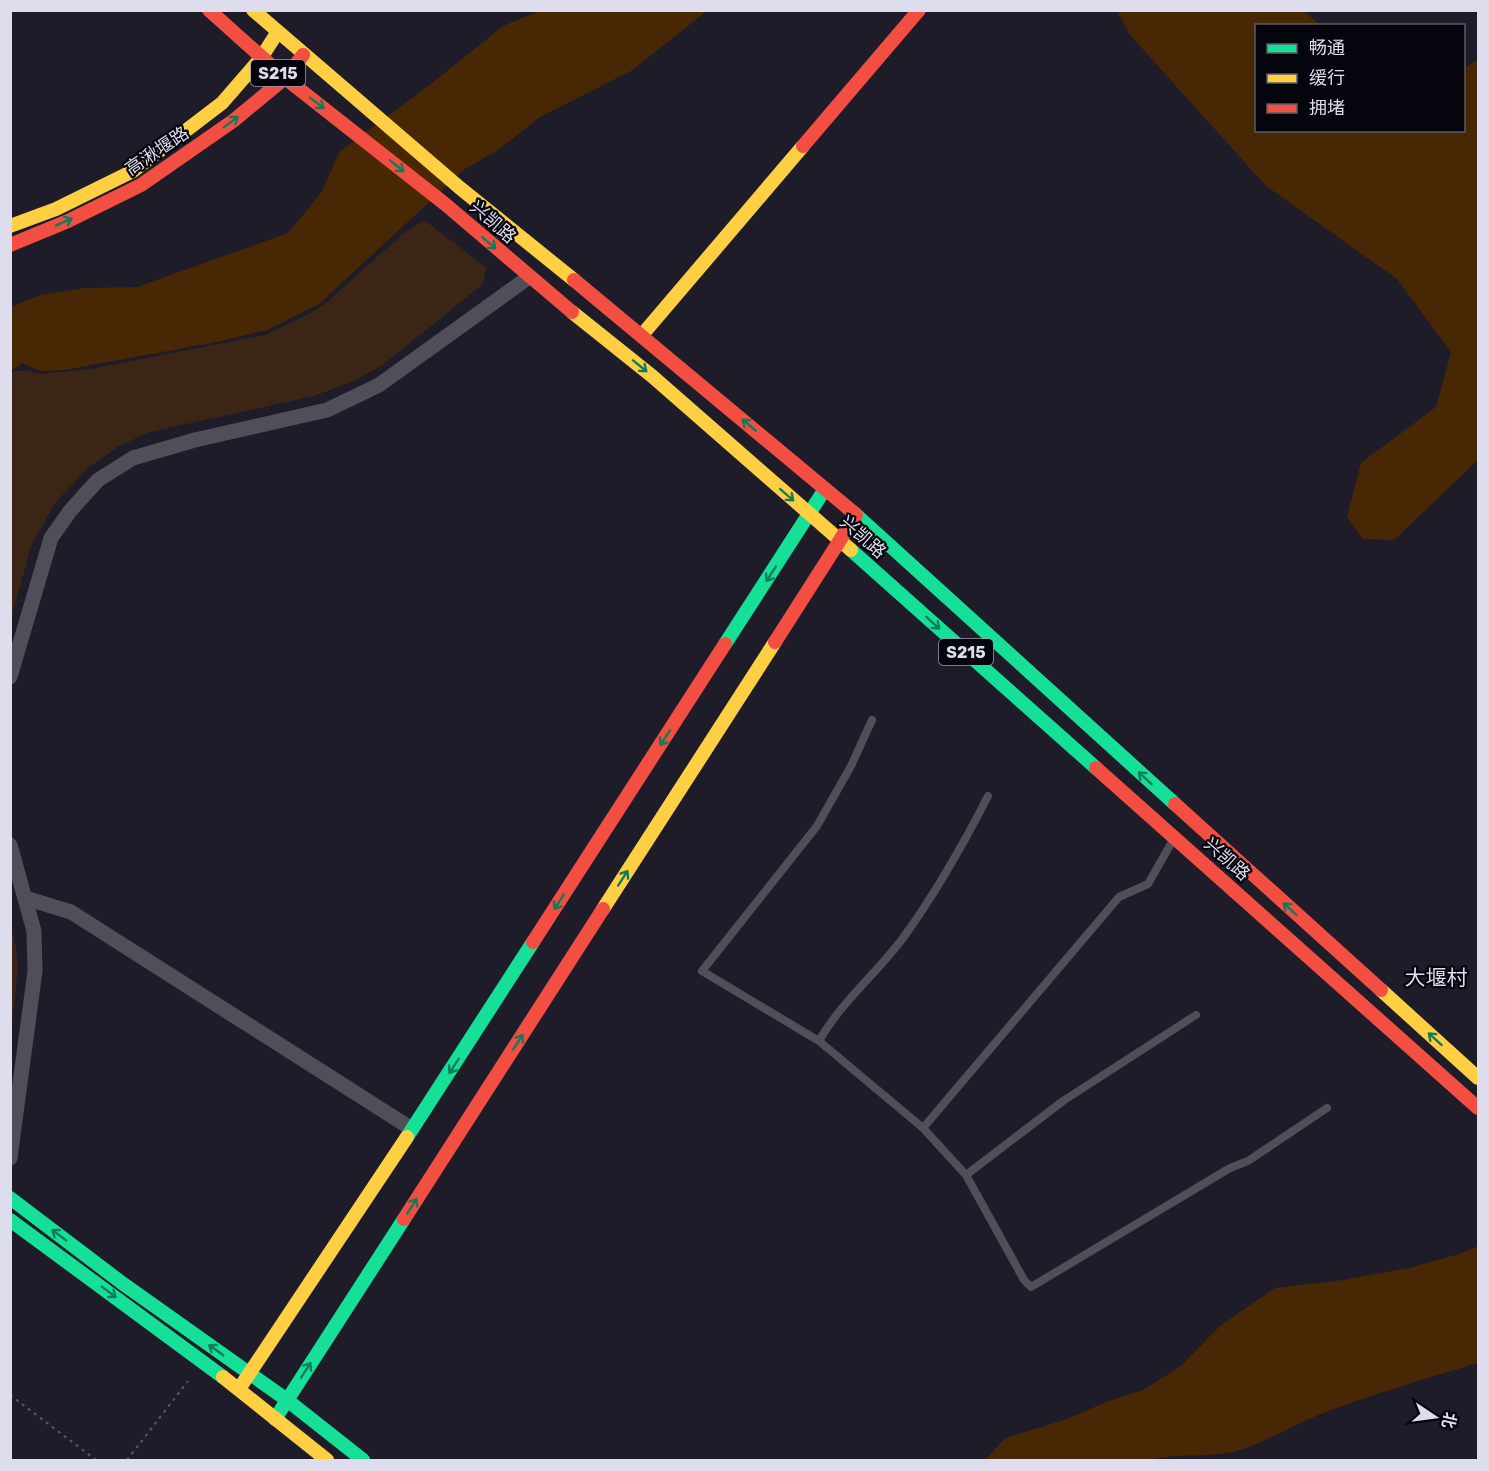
<svg xmlns="http://www.w3.org/2000/svg" width="1489" height="1471" font-family="Rubik,'Noto Sans SC',sans-serif">
<style>
.green{fill:#3b2615}
.water{fill:#482704}
.lines{fill:none;stroke-linecap:round;stroke-linejoin:round}
.path{stroke:#5a5962;stroke-width:2;stroke-dasharray:3 4.5;stroke-linecap:butt}
.lane{stroke:#504e59;stroke-width:8}
.street{stroke:#504e59;stroke-width:15}
.fast{stroke:#16e098;stroke-width:14}
.slow{stroke:#ffcf43;stroke-width:14}
.jam{stroke:#f24e42;stroke-width:14}
.oneway{stroke:#0e7d5a}
.labels{text-anchor:middle;dominant-baseline:central;stroke-width:4.5;stroke-linejoin:round;paint-order:stroke}
.shield{fill:#05050e;stroke:#9d9cab;stroke-width:1.5}
.shield-label{font-size:16px;font-weight:bold;fill:#deddee}
.street-label{font-size:18px;fill:#deddee;stroke:#05050e}
.quarter-label{font-size:21px;fill:#deddee;stroke:#05050e}
</style>
<rect width="100%" height="100%" fill="#1e1c29"/>
<path class="green" d="M 424,220 L 486,267 L 483,284 L 381,366 L 356,380 L 314,396 L 150,432 L 119,446 L 89,467 L 56,502 L 31,546 L 11,620 L 11,374 L 15,371 L 29,371 L 40,374 L 90,369 L 265,335 L 309,314 L 327,302 L 404,233 Z
M 11,926 L 16,949 L 18,967 L 11,1033 Z"/>
<path class="water" d="M 539,11 L 707,11 L 631,71 L 540,117 L 498,150 L 465,169 L 319,304 L 267,330 L 217,342 L 64,370 L 40,371 L 22,363 L 11,371 L 11,307 L 41,295 L 85,288 L 137,287 L 288,233 L 321,193 L 340,151 L 427,87 L 503,26 Z
M 1117,11 L 1304,11 L 1320,25 L 1256,26 L 1256,130 L 1464,130 L 1464,69 L 1478,59 L 1478,460 L 1394,540 L 1363,539 L 1347,517 L 1361,463 L 1436,407 L 1451,352 L 1397,279 L 1266,186 L 1130,35 Z
M 1478,1246 L 1478,1363 C 1424,1379 1369,1395 1316,1416 C 1291,1426 1266,1442 1240,1450 C 1210,1459 1179,1452 1149,1460 L 986,1460 L 986,1459 L 1005,1438 L 1067,1419 L 1106,1402 L 1143,1390 L 1181,1366 L 1220,1326 L 1275,1288 L 1336,1281 L 1409,1268 L 1459,1254 Z"/>
<g class="lines">
<path class="path" d="M 10,1395 L 96,1460
M 127,1460 L 188,1381"/>
<path class="lane" d="M 872,720 L 851,766 L 817,826 L 702,971 L 819,1041 L 923,1128 L 966,1175 L 1024,1280 L 1031,1287 L 1230,1168 L 1248,1161 L 1327,1108
M 819,1041 C 841,1002 877,973 903,938 C 935,894 963,845 988,796
M 923,1128 L 1119,897 L 1148,884 L 1173,840
M 966,1175 L 1063,1101 L 1196,1015"/>
<path class="street" d="M 10,677 L 51,538 L 70,511 L 98,480 L 133,458 L 195,440 L 327,410 L 379,385 L 529,277
M 10,845 L 34,931 L 35,971 L 10,1158
M 25,898 L 71,912 L 412,1129"/>
<path class="fast" d="M 854,513 L 1175,804
M 851,550 L 1096,768
M 725,644 L 825,489
M 407,1137 L 533,942
M 10,1198 L 122,1283 L 287,1400 L 363,1460
M 10,1220 L 223,1377
M 275,1419 L 404,1219"/>
<path class="slow" d="M 253,10 L 460,188 L 574,280
M 10,226 L 56,209 L 133,171 L 222,103 L 261,58 L 277,33
M 572,312 L 652,376 L 851,550
M 642,335 L 803,146
M 603,909 L 775,642
M 1381,990 L 1478,1078
M 223,1377 L 327,1460
M 239,1389 L 407,1137"/>
<path class="jam" d="M 209,10 L 285,78 L 445,204 L 572,312
M 803,146 L 919,10
M 10,245 L 68,221 L 141,185 L 233,121 L 285,78 L 303,55
M 574,280 L 854,513
M 775,642 L 856,515
M 1096,768 L 1478,1108
M 1175,804 L 1381,990
M 533,942 L 725,644
M 404,1219 L 603,909"/>
</g>
<defs><path id="oneway-shaft" d="M-6 0H5M1.5-3L5.5 0L1.5 3" fill="none" stroke-width="1.6" stroke-linecap="round" stroke-linejoin="round" transform="scale(1.5)"/></defs>
<g class="oneway">
<use href="#oneway-shaft" transform="translate(317 103) rotate(37)"/>
<use href="#oneway-shaft" transform="translate(231 122) rotate(-37)"/>
<use href="#oneway-shaft" transform="translate(397 166) rotate(39)"/>
<use href="#oneway-shaft" transform="translate(64 222) rotate(-24)"/>
<use href="#oneway-shaft" transform="translate(489 243) rotate(41)"/>
<use href="#oneway-shaft" transform="translate(640 366) rotate(39)"/>
<use href="#oneway-shaft" transform="translate(749 425) rotate(-140)"/>
<use href="#oneway-shaft" transform="translate(787 495) rotate(41)"/>
<use href="#oneway-shaft" transform="translate(771 574) rotate(123)"/>
<use href="#oneway-shaft" transform="translate(933 623) rotate(42)"/>
<use href="#oneway-shaft" transform="translate(665 738) rotate(123)"/>
<use href="#oneway-shaft" transform="translate(1145 778) rotate(-138)"/>
<use href="#oneway-shaft" transform="translate(623 878) rotate(-57)"/>
<use href="#oneway-shaft" transform="translate(559 902) rotate(123)"/>
<use href="#oneway-shaft" transform="translate(1290 909) rotate(-138)"/>
<use href="#oneway-shaft" transform="translate(1435 1039) rotate(-138)"/>
<use href="#oneway-shaft" transform="translate(518 1042) rotate(-57)"/>
<use href="#oneway-shaft" transform="translate(454 1066) rotate(123)"/>
<use href="#oneway-shaft" transform="translate(412 1206) rotate(-57)"/>
<use href="#oneway-shaft" transform="translate(59 1235) rotate(-143)"/>
<use href="#oneway-shaft" transform="translate(109 1292) rotate(37)"/>
<use href="#oneway-shaft" transform="translate(216 1350) rotate(-144)"/>
<use href="#oneway-shaft" transform="translate(306 1370) rotate(-57)"/>
</g>
<g class="labels">
<g class="shield">
<rect x="251" y="60" width="54" height="26" rx="4.5"/>
<rect x="939" y="639" width="54" height="26" rx="4.5"/>
</g>
<g class="shield-label">
<text x="278" y="73">S215</text>
<text x="966" y="652">S215</text>
</g>
<g class="street-label">
<text transform="translate(157 151) rotate(-34)">高湫堰路</text>
<text transform="translate(493 222) rotate(41)">兴凯路</text>
<text transform="translate(863 537) rotate(41)">兴凯路</text>
<text transform="translate(1227 859) rotate(42)">兴凯路</text>
</g>
<g class="quarter-label">
<text x="1436" y="977">大堰村</text>
</g>
</g>
<rect width="1489" height="1471" fill="none" stroke="#deddee" stroke-width="24"/>
<rect x="1255" y="24" width="210" height="108" fill="#05050e" stroke="#5c5b68" stroke-width="1.5"/>
<rect x="1267" y="44" width="30" height="9" fill="#16e098" stroke="#5c5b68" stroke-width="1.5"/>
<text x="1309" y="54" font-size="18" fill="#deddee">畅通</text>
<rect x="1267" y="74" width="30" height="9" fill="#ffcf43" stroke="#5c5b68" stroke-width="1.5"/>
<text x="1309" y="84" font-size="18" fill="#deddee">缓行</text>
<rect x="1267" y="104" width="30" height="9" fill="#f24e42" stroke="#5c5b68" stroke-width="1.5"/>
<text x="1309" y="114" font-size="18" fill="#deddee">拥堵</text>
<g transform="translate(1435 1417) rotate(103)" stroke="#05050e" stroke-width="4.5" paint-order="stroke">
<path d="M0-4.5L10 22L0 15L-10 22Z" fill="#deddee"/>
<text y="-9" font-size="16" font-weight="bold" text-anchor="middle" fill="#deddee">北</text>
</g>
</svg>
